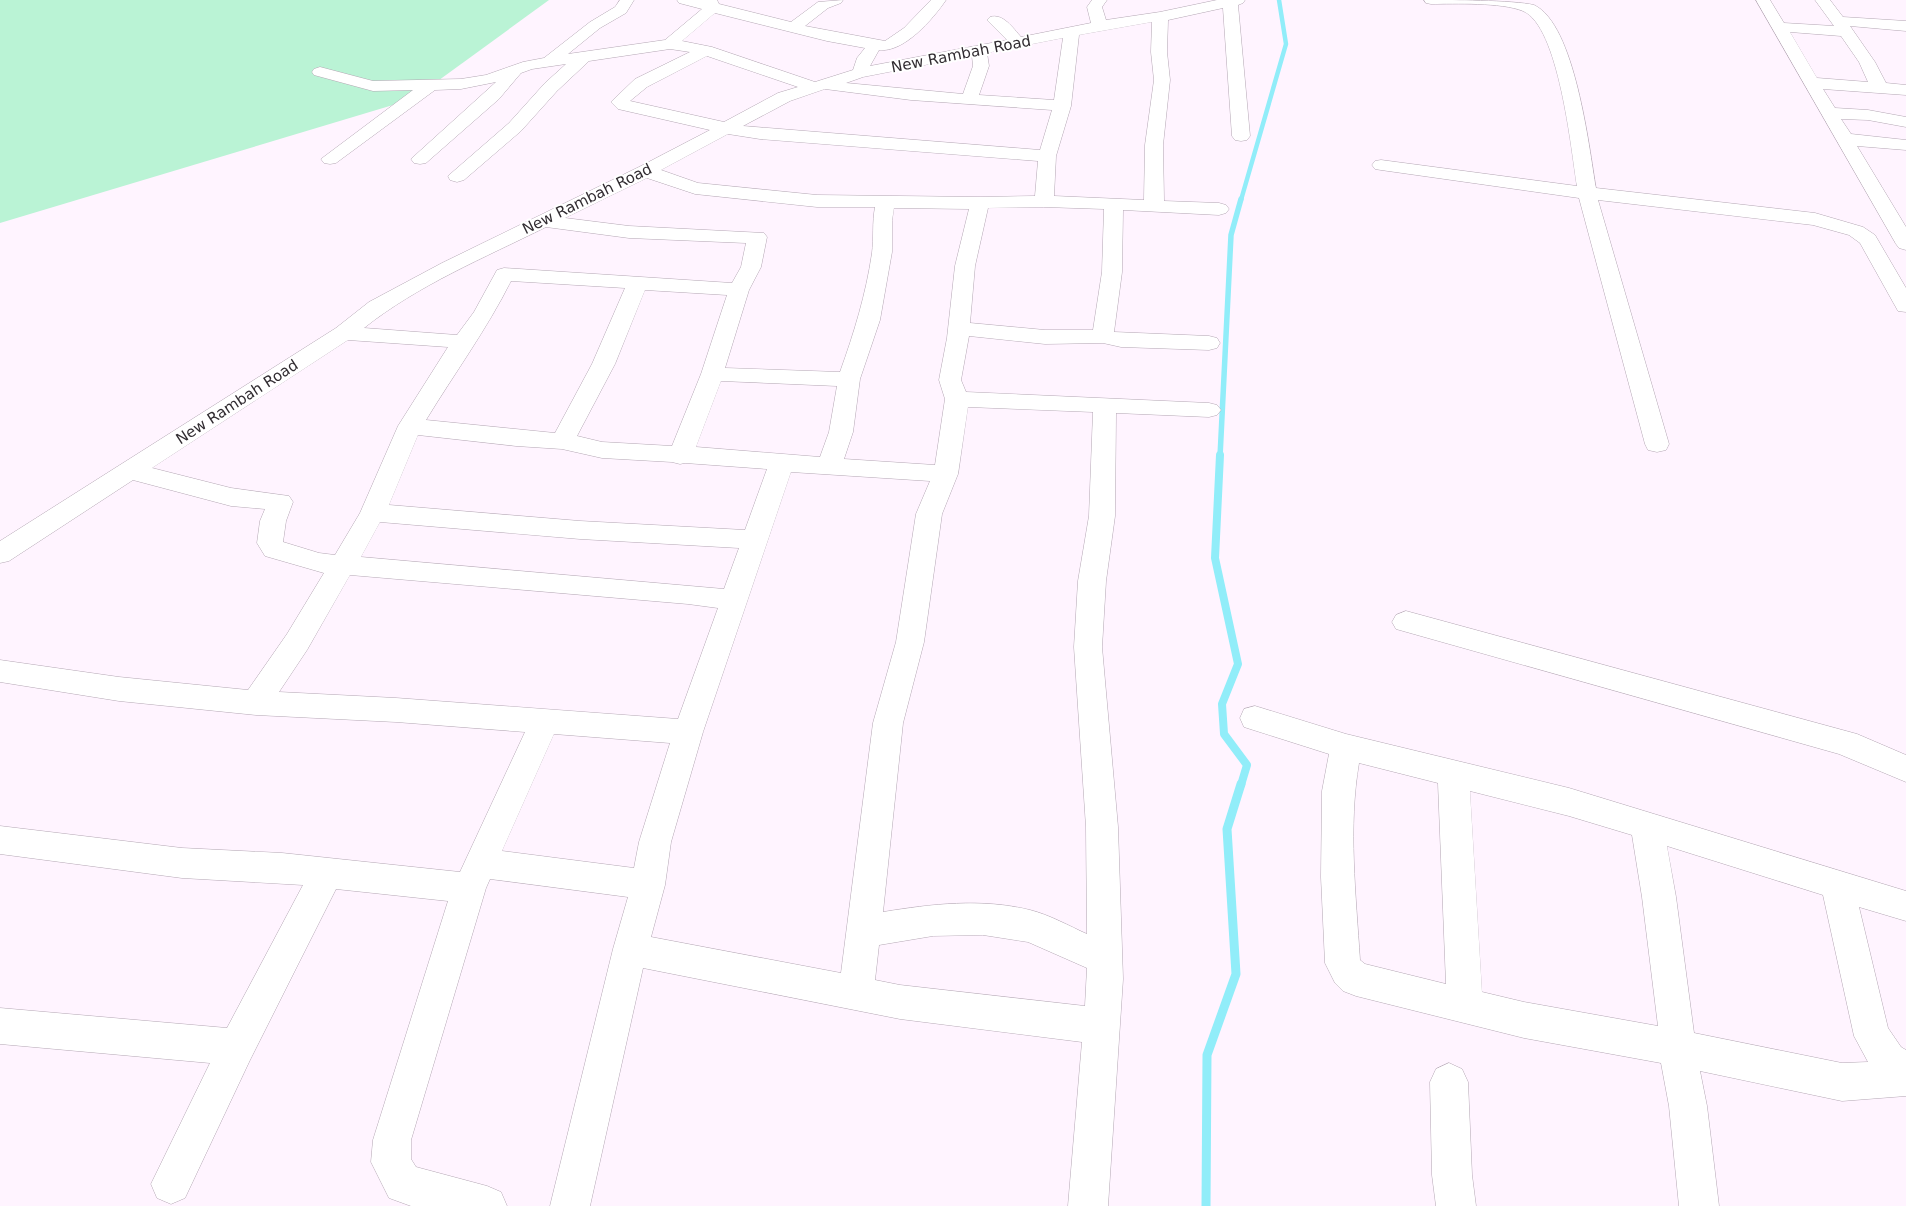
<svg xmlns="http://www.w3.org/2000/svg" width="1906" height="1206" font-family="'DejaVu Sans',sans-serif">
<style>
.green{fill:#baf3d5}
.lines{fill:none;stroke-linecap:round;stroke-linejoin:round}
.stream-far3{stroke:#91edf9;stroke-width:4.5}
.stream-far2{stroke:#91edf9;stroke-width:5.5}
.stream-far1{stroke:#91edf9;stroke-width:8}
.stream{stroke:#91edf9;stroke-width:9}
.minor-casing{stroke:#b4a7b4;stroke-width:1}
.minor{fill:#fff;fill-rule:evenodd}
.labels{text-anchor:middle;dominant-baseline:central;stroke-width:4;stroke-linejoin:round;paint-order:stroke}
.far-street-label{font-size:15px;fill:#312c31;stroke:#fff}
</style>
<rect width="100%" height="100%" fill="#fff4ff"/>
<path class="green" d="M 0,0 L 549,0 L 413,99 L 0,223 Z"/>
<g class="lines">
<path class="stream-far3" d="M 1241,200 L 1286,44 L 1279,0"/>
<path class="stream-far2" d="M 1220,457 L 1231,235 L 1241,199"/>
<path class="stream-far1" d="M 1220,455 L 1215,558 L 1238,664 L 1222,704 L 1224,734 L 1247,765 L 1241,785"/>
<path class="stream" d="M 1206,1206 L 1207,1055 L 1236,974 L 1227,829 L 1241,784"/>
<g class="minor-casing">
<path id="minor" d="M 620,0 L 634,0 L 626,13 L 600,28 L 568,54 L 665,40 L 702,9 L 679,3 L 677,0 L 717,0 L 719,4 L 791,22 L 818,2 L 843,0 L 841,3 L 828,8 L 805,26 L 885,41 L 904,28 L 931,0 L 946,0 C 933,19 904,53 879,50 L 870,66 L 1007,40 L 987,20 L 990,17 C 1003,13 1013,28 1021,37 L 1091,23 L 1087,7 L 1092,0 L 1107,0 L 1102,7 L 1106,20 L 1160,12 L 1217,0 L 1245,0 L 1243,3 L 1238,5 L 1250,136 L 1247,140 L 1241,141 L 1235,140 L 1232,136 L 1223,8 L 1168,20 L 1167,52 L 1170,80 L 1163,145 L 1164,201 L 1219,203 L 1226,205 L 1229,209 L 1226,213 L 1219,215 L 1123,210 L 1122,272 L 1114,332 L 1209,336 L 1217,338 L 1220,343 L 1217,348 L 1209,350 L 1121,347 L 1103,343 L 1045,344 L 969,336 L 961,380 L 966,392 L 1209,403 L 1217,405 L 1221,410 L 1217,415 L 1209,417 L 1116,413 L 1115,516 L 1106,581 L 1102,647 L 1118,827 L 1123,979 L 1108,1206 L 1068,1206 L 1082,1042 L 900,1019 L 643,968 L 590,1206 L 550,1206 L 613,949 L 628,897 L 490,879 L 486,888 L 411,1140 L 411,1159 L 416,1167 L 487,1186 L 501,1192 L 507,1206 L 411,1206 L 389,1198 L 371,1162 L 373,1140 L 448,901 L 336,889 L 250,1060 L 185,1198 L 171,1204 L 157,1198 L 151,1184 L 210,1063 L 0,1044 L 0,1008 L 227,1028 L 303,885 L 182,878 L 0,854 L 0,826 L 182,848 L 282,853 L 460,872 L 525,732 L 396,722 L 256,715 L 119,701 L 0,682 L 0,660 L 119,677 L 248,690 L 287,634 L 324,573 L 265,556 L 257,543 L 260,521 L 265,509 L 231,506 L 133,480 L 9,561 L 0,563 L 0,541 L 336,328 L 369,302 L 442,263 L 639,167 L 710,130 L 618,109 L 611,102 L 635,79 L 690,52 L 670,49 L 589,61 L 557,91 L 521,131 L 464,180 L 457,182 L 450,180 L 448,176 L 509,123 L 545,83 L 566,64 L 532,69 L 521,73 L 499,99 L 426,163 L 420,164 L 414,163 L 411,159 L 496,82 L 461,89 L 435,90 L 336,163 L 330,164 L 324,163 L 321,159 L 413,90 L 373,91 L 314,75 L 312,72 L 314,69 L 320,67 L 373,81 L 461,79 L 486,75 L 523,62 L 544,58 L 590,22 L 615,7 ZM 715,13 L 827,41 L 865,48 L 857,58 L 853,70 L 815,82 L 712,47 L 682,41 ZM 1152,22 L 1151,52 L 1154,80 L 1145,145 L 1144,200 L 1054,196 L 1056,156 L 1071,106 L 1079,35 ZM 1063,38 L 1054,100 L 979,95 L 989,66 L 987,53 ZM 707,56 L 798,87 L 778,93 L 724,122 L 630,101 L 647,87 ZM 972,56 L 973,66 L 963,94 L 846,83 L 863,77 ZM 825,89 L 911,100 L 1052,110 L 1040,150 L 743,126 L 790,101 ZM 728,134 L 760,139 L 1038,161 L 1035,196 L 980,197 L 817,195 L 698,183 L 661,170 ZM 647,178 L 695,194 L 817,207 L 875,207 C 872,223 874,238 872,253 C 866,294 854,333 840,372 L 725,368 L 749,290 L 761,267 L 767,237 L 764,233 L 629,226 L 565,218 ZM 1044,207 L 1104,209 L 1102,272 L 1093,330 L 1045,330 L 970,323 L 975,266 L 988,208 ZM 894,208 L 969,209 L 955,266 L 947,338 L 939,380 L 945,399 L 935,465 L 844,459 L 853,432 L 860,379 L 880,320 L 892,252 L 892,221 ZM 546,227 L 629,238 L 746,243 L 741,267 L 732,283 L 504,268 L 497,270 L 474,312 L 457,335 L 364,328 C 418,285 484,258 546,227 ZM 511,281 L 625,288 L 592,364 L 555,433 L 426,420 C 454,374 487,329 511,281 ZM 645,290 L 727,295 L 701,374 L 672,446 L 602,442 L 577,436 L 615,364 ZM 348,340 L 448,347 L 398,426 L 360,513 L 335,555 L 319,553 L 283,542 L 286,521 L 293,502 L 289,496 L 231,488 L 152,468 ZM 721,381 L 837,386 L 829,432 L 820,457 L 696,447 ZM 968,407 L 1093,412 L 1089,516 L 1078,581 L 1074,647 L 1086,827 L 1087,934 C 1069,926 1050,915 1030,910 C 981,898 932,904 883,912 L 903,723 L 924,642 L 942,514 L 958,474 ZM 418,435 L 516,446 L 562,449 L 602,458 L 672,462 L 680,464 L 685,463 L 767,469 L 745,530 L 580,521 L 389,505 ZM 791,472 L 930,481 L 916,514 L 896,642 L 873,723 L 841,973 L 651,937 L 665,885 L 671,842 L 703,732 ZM 380,522 L 580,539 L 739,548 L 724,589 L 361,557 ZM 350,575 L 688,604 L 718,608 L 678,719 L 396,698 L 279,692 L 307,650 ZM 554,734 L 670,743 L 639,842 L 634,868 L 502,851 ZM 983,935 L 1028,942 L 1087,968 L 1085,1006 L 900,985 L 875,980 L 879,945 L 933,936 Z
M 1424,0 C 1449,0 1513,0 1534,5 C 1575,24 1589,147 1596,188 L 1815,213 L 1863,227 L 1875,235 L 1906,288 L 1906,312 L 1898,311 L 1860,243 L 1849,235 L 1813,225 L 1598,200 L 1669,444 L 1666,450 L 1657,452 L 1648,450 L 1645,444 L 1579,198 L 1381,170 L 1375,169 L 1372,165 L 1375,161 L 1381,160 L 1577,186 C 1571,149 1559,26 1523,11 C 1501,2 1455,4 1431,4 L 1426,3 Z
M 1756,0 L 1770,0 L 1784,23 L 1834,26 L 1815,0 L 1830,0 L 1843,17 L 1906,21 L 1906,31 L 1850,26 L 1875,62 L 1886,83 L 1906,85 L 1906,95 L 1823,89 L 1835,108 L 1868,110 L 1906,117 L 1906,127 L 1868,120 L 1841,119 L 1851,134 L 1906,140 L 1906,150 L 1857,146 L 1906,227 L 1906,250 L 1899,248 L 1896,244 ZM 1790,32 L 1841,36 L 1859,62 L 1868,82 L 1817,78 Z
M 1406,611 L 1857,734 L 1906,755 L 1906,782 L 1839,754 L 1396,629 L 1392,622 L 1396,615 Z
M 1255,706 L 1346,734 L 1569,788 L 1906,891 L 1906,921 L 1859,907 L 1888,1028 L 1901,1047 L 1906,1050 L 1906,1096 L 1842,1101 L 1700,1071 L 1707,1106 L 1719,1206 L 1679,1206 L 1669,1106 L 1661,1063 L 1524,1038 L 1356,996 L 1343,991 L 1335,983 L 1325,963 L 1321,877 L 1322,791 L 1329,754 L 1244,727 L 1240,718 L 1244,709 ZM 1359,763 L 1438,783 L 1446,984 L 1365,964 L 1360,960 C 1356,895 1348,827 1359,763 ZM 1470,791 L 1569,816 L 1632,835 L 1642,897 L 1658,1026 L 1524,1002 L 1482,992 ZM 1667,846 L 1823,895 L 1854,1036 L 1868,1062 L 1842,1063 L 1694,1033 L 1676,897 Z
M 1449,1063 L 1462,1069 L 1468,1082 L 1472,1175 L 1476,1206 L 1436,1206 L 1432,1175 L 1430,1082 L 1436,1069 Z"/>
</g>
<use href="#minor" class="minor"/>
</g>
<g class="labels">
<g class="far-street-label">
<text transform="translate(961 54) rotate(-11)">New Rambah Road</text>
<text transform="translate(587 199) rotate(-26)">New Rambah Road</text>
<text transform="translate(237 402) rotate(-33)">New Rambah Road</text>
</g>
</g>
</svg>
